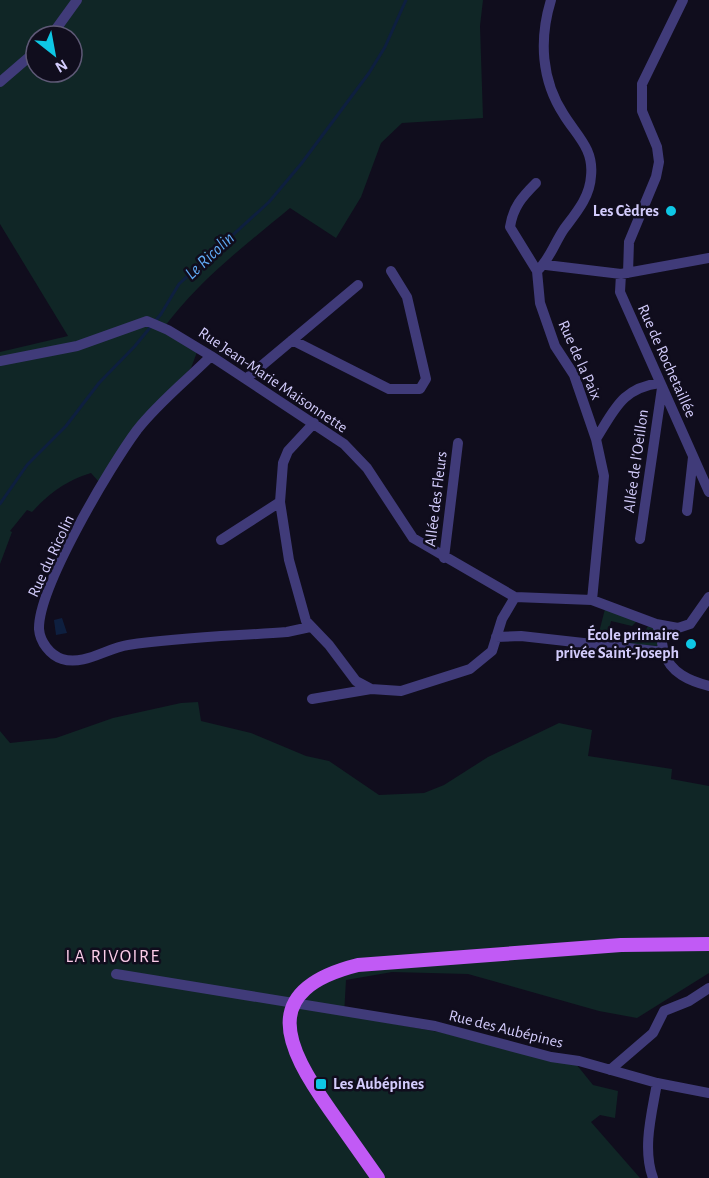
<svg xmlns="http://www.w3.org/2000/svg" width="709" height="1178" font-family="'Alegreya Sans',sans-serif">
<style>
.green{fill:#102626;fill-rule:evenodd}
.water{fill:#0e1f3f}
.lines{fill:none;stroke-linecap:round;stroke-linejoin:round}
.stream{stroke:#0e1f3f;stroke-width:3}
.minor{stroke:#403b79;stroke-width:10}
.major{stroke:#c15af5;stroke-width:14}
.poi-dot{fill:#0ec7e5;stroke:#100d1d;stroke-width:2}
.labels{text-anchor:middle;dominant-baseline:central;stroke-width:5;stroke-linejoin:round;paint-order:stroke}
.poi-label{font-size:16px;font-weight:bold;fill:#d3ccfc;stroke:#100d1d;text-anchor:end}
.street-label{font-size:16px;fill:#d3ccfc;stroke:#100d1d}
.water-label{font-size:18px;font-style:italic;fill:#60aaf5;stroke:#100d1d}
.neighbourhood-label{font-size:18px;letter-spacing:1.5px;fill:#fccde9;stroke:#100d1d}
</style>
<rect width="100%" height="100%" fill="#100d1d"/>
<path class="green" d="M 0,0 L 483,0 L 480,26 L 483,118 L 402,123 L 381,143 L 361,197 L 336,238 L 290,208 C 242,248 200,279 162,330 L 197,352 L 191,368 L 135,425 L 99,482 L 91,473 C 65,481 50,493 32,512 L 27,510 L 10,531 L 12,532 L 0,564 L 0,352 L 68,336 L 0,224 ZM 36,36 L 72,36 L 72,72 L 36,72 Z
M 605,609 L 637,621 L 632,626 L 611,621 L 606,641 L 597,640 Z
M 648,626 L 654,629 L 659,646 L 626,644 L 640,640 Z
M 198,702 L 201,721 L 251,733 L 306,756 L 329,761 L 379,795 L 424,793 L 444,785 L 488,757 L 559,723 L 592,730 L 588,756 L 672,769 L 671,779 L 709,786 L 709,973 L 637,1018 L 599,1011 L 468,974 L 392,972 L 346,980 L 344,1015 L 439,1032 L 576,1064 L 593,1085 L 618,1091 L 615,1118 L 600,1115 L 591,1122 L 640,1178 L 0,1178 L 0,731 L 10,743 L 56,738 L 113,718 L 181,703 Z"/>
<path class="water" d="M 62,618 L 67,633 L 56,635 L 54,620 Z"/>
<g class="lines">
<path class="stream" d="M 0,504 L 27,465 L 66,426 L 99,383 L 135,346 L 161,314 L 179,284 L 269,202 L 301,164 L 369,73 L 385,47 L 406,0"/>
<path class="minor" d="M 51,36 L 77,0
M 0,82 L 36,51
M 536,183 C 522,197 513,207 510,227 L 537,271 L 540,303 L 555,346 L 574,375 L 596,439 L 604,476 L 592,600
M 546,265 L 621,274 L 709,258
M 537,271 C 550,259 554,244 564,229 C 576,213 590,197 591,176 C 594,149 577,136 564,115 C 541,80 539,39 551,0
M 628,273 L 629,242 L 656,177 L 659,162 L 657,147 L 642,111 L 642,84 L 683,0
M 621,274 L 620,292 L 709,492
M 292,340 L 389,389 L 420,389 L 426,379 L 407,297 L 391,271
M 211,356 C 187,380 158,403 137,430 C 111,465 38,587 39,629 C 40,642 50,655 62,659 C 84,666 107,648 128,645 C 180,637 234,636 287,632 L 310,627
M 0,361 L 77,346 L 147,321 L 168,330 L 211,356 L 344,444 L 367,468 L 413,538 L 515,597 L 592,600 L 656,624 L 678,628 L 690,624 L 709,597
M 247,378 L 358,285
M 314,423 L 288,451 L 283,463 L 280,502 L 289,560 L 306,621 L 329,645 L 356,681 L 371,689
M 596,439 C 615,409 622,388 660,383
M 687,511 L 693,457
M 640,539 L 662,388
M 221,540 L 280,502
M 444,558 L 458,443
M 656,624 C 662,633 661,642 664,652 C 670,673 690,681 709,686
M 496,637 L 521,636 L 664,652
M 312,699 L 371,689 L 401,691 L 470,669 L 492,651 L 502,619 L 515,597
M 116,974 L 435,1026 L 551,1057 L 579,1061 L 657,1083 L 709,1093
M 610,1070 L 653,1033 L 664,1011 L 689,1001 L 709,988
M 653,1178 C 642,1148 652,1113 657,1083"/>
<path class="major" d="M 378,1178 C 362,1155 346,1133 330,1110 C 285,1046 258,990 358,965 L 621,945 L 709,944"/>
</g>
<g class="poi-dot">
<circle cx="671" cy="211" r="6"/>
<circle cx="691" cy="644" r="6"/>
<rect x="315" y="1078" width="12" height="12" rx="3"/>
</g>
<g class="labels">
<g class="poi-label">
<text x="659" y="211">Les Cèdres</text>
<text x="679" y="635">École primaire<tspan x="679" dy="18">privée Saint-Joseph</tspan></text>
<text x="333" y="1084" text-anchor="start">Les Aubépines</text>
</g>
<g class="street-label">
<text transform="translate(580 360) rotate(66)">Rue de la Paix</text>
<text transform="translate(667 361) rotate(66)">Rue de Rochetaillée</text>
<text transform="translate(273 380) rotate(34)">Rue Jean-Marie Maisonnette</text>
<text transform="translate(636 461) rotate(-82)">Allée de l'Oeillon</text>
<text transform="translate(436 499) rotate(-83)">Allée des Fleurs</text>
<text transform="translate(51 556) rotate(-65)">Rue du Ricolin</text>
<text transform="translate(506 1029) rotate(14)">Rue des Aubépines</text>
</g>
<g class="water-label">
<text transform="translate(210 256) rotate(-43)">Le Ricolin</text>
</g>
<g class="neighbourhood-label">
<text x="113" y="957">LA RIVOIRE</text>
</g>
</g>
<g transform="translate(54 54) rotate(149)"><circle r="28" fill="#100d1d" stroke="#5e5976" stroke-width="1.5"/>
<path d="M0-4.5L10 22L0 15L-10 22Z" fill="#0ec7e5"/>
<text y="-9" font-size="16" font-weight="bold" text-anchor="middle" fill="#d3ccfc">N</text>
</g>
</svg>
